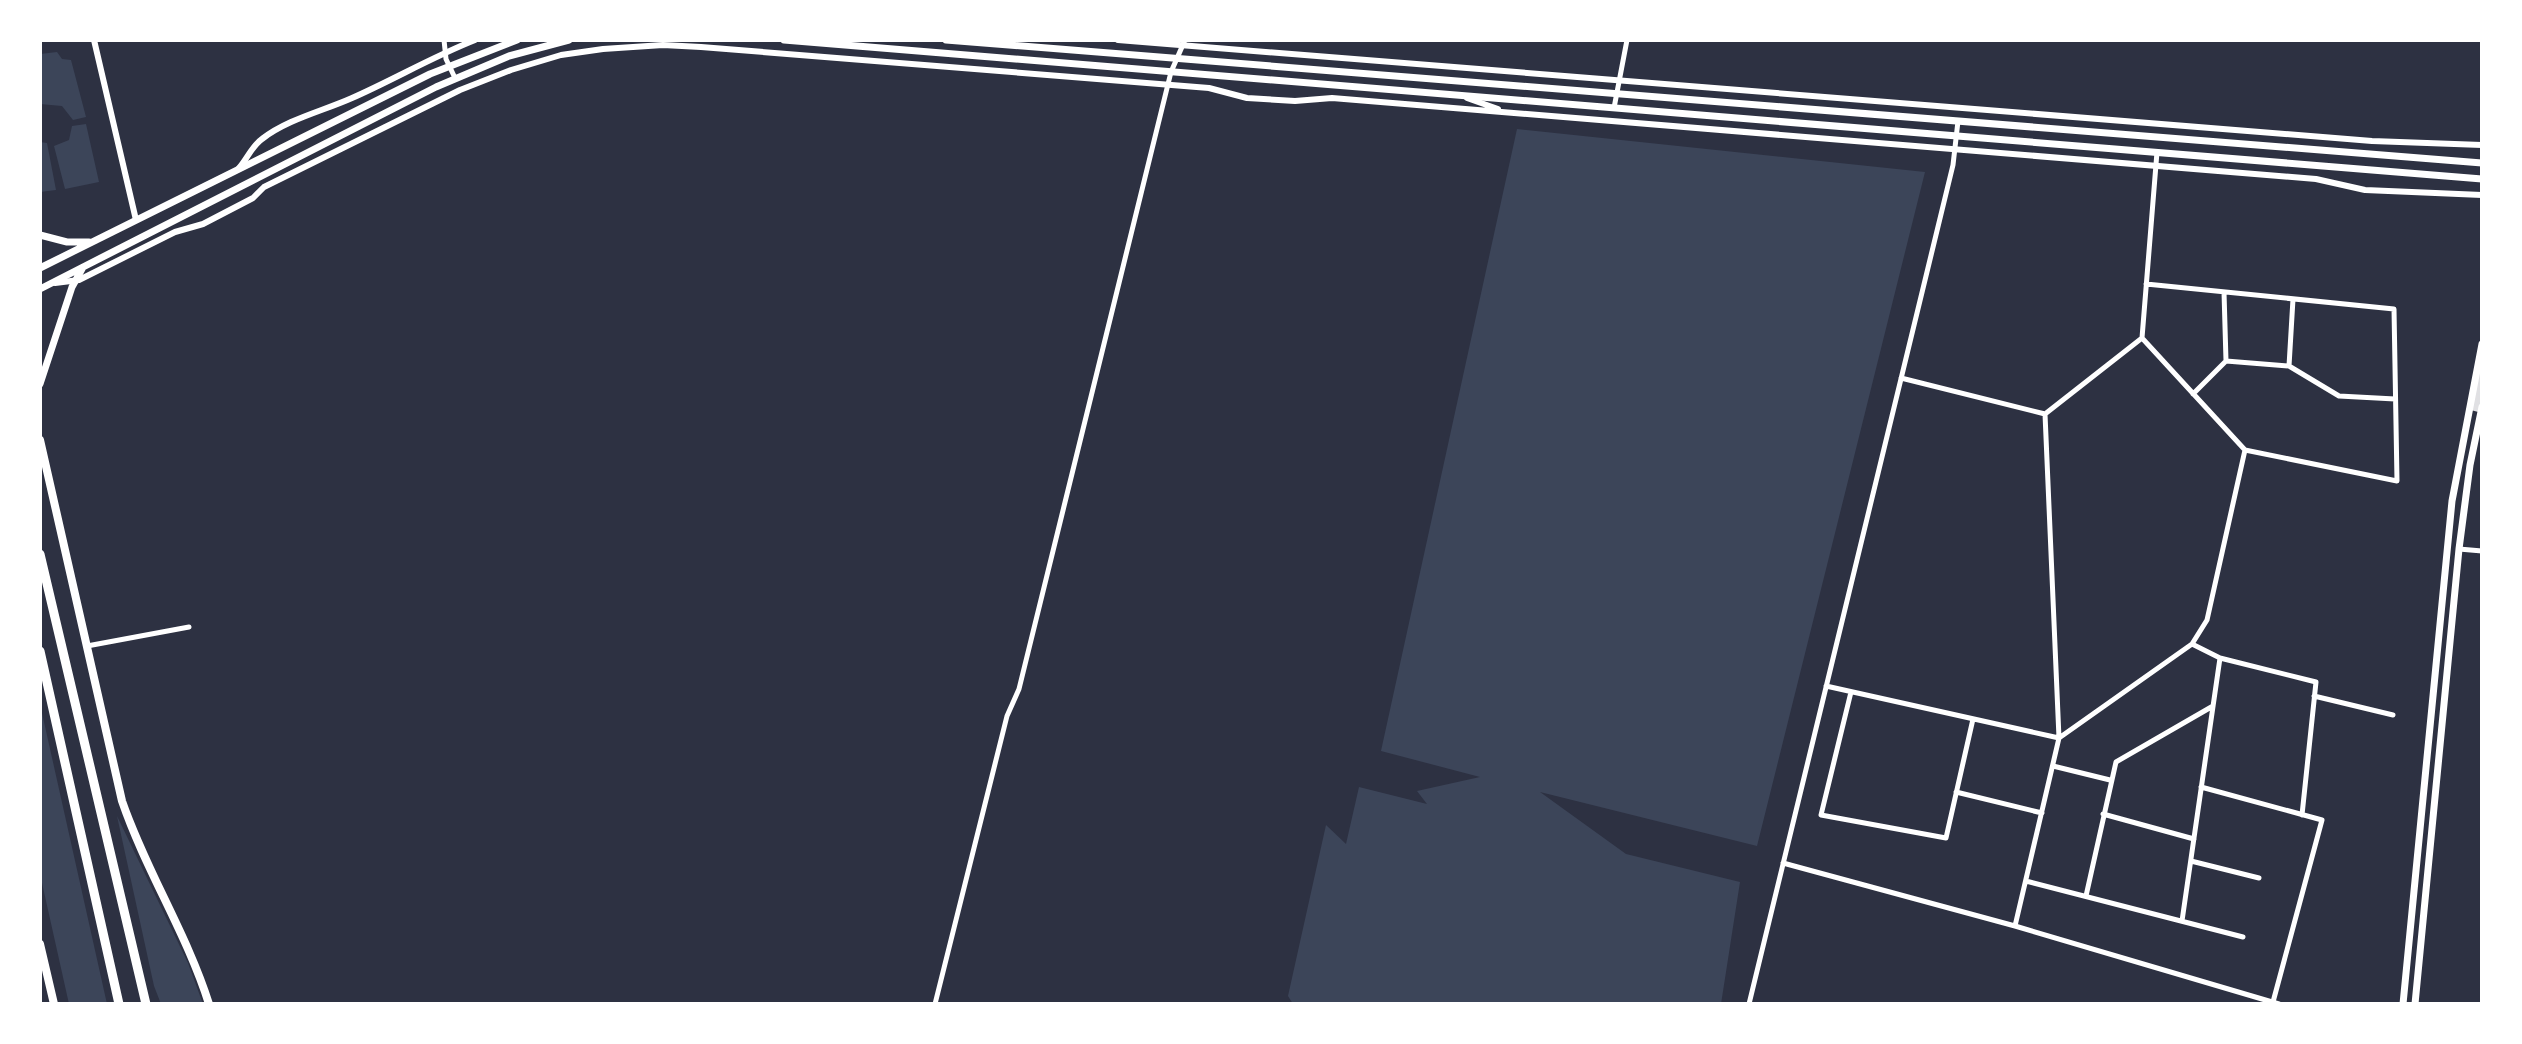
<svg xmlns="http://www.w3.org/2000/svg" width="2522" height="1044" font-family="Roboto,sans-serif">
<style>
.green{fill:#3c4559}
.building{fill:#e0e0e3}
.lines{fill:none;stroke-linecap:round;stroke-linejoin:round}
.minor{stroke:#fff;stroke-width:5}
.tertiary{stroke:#fff;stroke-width:6}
.secondary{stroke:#fff;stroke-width:7}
.primary{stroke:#fff;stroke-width:8}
.motorway{stroke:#fff;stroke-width:9}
</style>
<rect width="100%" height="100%" fill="#2d3142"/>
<path class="green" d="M 57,52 L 62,59 L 71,60 L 86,117 L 73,120 L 62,106 L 40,104 L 40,54 Z
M 86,124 L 99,182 L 65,189 L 54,146 L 69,140 L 72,126 Z
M 1517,129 L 1925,172 L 1757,846 L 1540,792 L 1626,854 L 1740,882 L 1721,1004 L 1293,1004 L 1288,996 L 1326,825 L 1346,844 L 1359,787 L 1427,804 L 1417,791 L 1480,777 L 1381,751 Z
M 40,142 L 47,143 L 56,190 L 40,192 Z
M 40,704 L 107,1004 L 69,1004 L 40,874 Z
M 117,816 L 188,963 L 203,1004 L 161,1004 L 154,986 Z"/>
<path class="building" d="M 2482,353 L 2482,413 L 2467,409 Z"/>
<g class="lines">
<path class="minor" d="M 444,40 L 446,59 L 455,78
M 1614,108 L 1627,40
M 2146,284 L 2394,309 L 2397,481 L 2245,450
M 2224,292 L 2226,361 L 2289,366 L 2293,299
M 2289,366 L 2339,396 L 2395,399
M 1901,378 L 2045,414
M 2193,394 L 2226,361
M 2459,549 L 2482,551
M 87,646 L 189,627
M 2220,658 L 2316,682 L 2302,815
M 1826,686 L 2059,738 L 2045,414 L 2142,338 L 2157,152
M 1851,692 L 1821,815 L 1946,838 L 1973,719
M 2314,696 L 2393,715
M 2053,766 L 2110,780
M 2201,787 L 2322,820 L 2273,1002
M 1956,792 L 2042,813
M 2103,814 L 2194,839
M 2191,861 L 2259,878
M 1783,863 L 2015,926 L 2279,1004
M 2026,881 L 2243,937
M 2086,896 L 2116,762 L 2213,706
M 2182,921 L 2220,658 L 2192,644
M 2015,926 L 2059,738 L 2192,644 L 2207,620 L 2245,450 L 2142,338
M 935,1004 L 1007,716 L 1019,689 L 1171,72 L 1185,40
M 1749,1004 L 1953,165 L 1958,121"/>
<path class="tertiary" d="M 94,40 L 136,220
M 1118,40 L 2372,141 L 2482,145
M 1467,98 L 1498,109
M 239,168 C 247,159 252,146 262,139 C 288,119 323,111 352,98 C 393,80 432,57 475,40
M 55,283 L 79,280 L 175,232 L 203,224 L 253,198 L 264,187 L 460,90 L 511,70 L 561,55 L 603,49 L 663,45 L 701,47 L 1209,88 L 1247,98 L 1295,101 L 1332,98 L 2316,179 L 2365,190 L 2482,195"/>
<path class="secondary" d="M 784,40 L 2482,179
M 946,40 L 2482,163
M 40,235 L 67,242 L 89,242
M 40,268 L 430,74 L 517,40
M 40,289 L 436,87 L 509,56 L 569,40
M 40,384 L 72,287 L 82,269
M 2403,1004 L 2452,501 L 2482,344
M 2415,1004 L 2459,549 L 2470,465 L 2482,407"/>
<path class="primary" d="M 40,440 L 122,801 C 146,871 187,934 209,1004
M 40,944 L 54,1004"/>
<path class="motorway" d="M 40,554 L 146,1004
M 40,651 L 119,1004"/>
</g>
<rect width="2522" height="1044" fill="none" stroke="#ffffff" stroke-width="84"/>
</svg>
